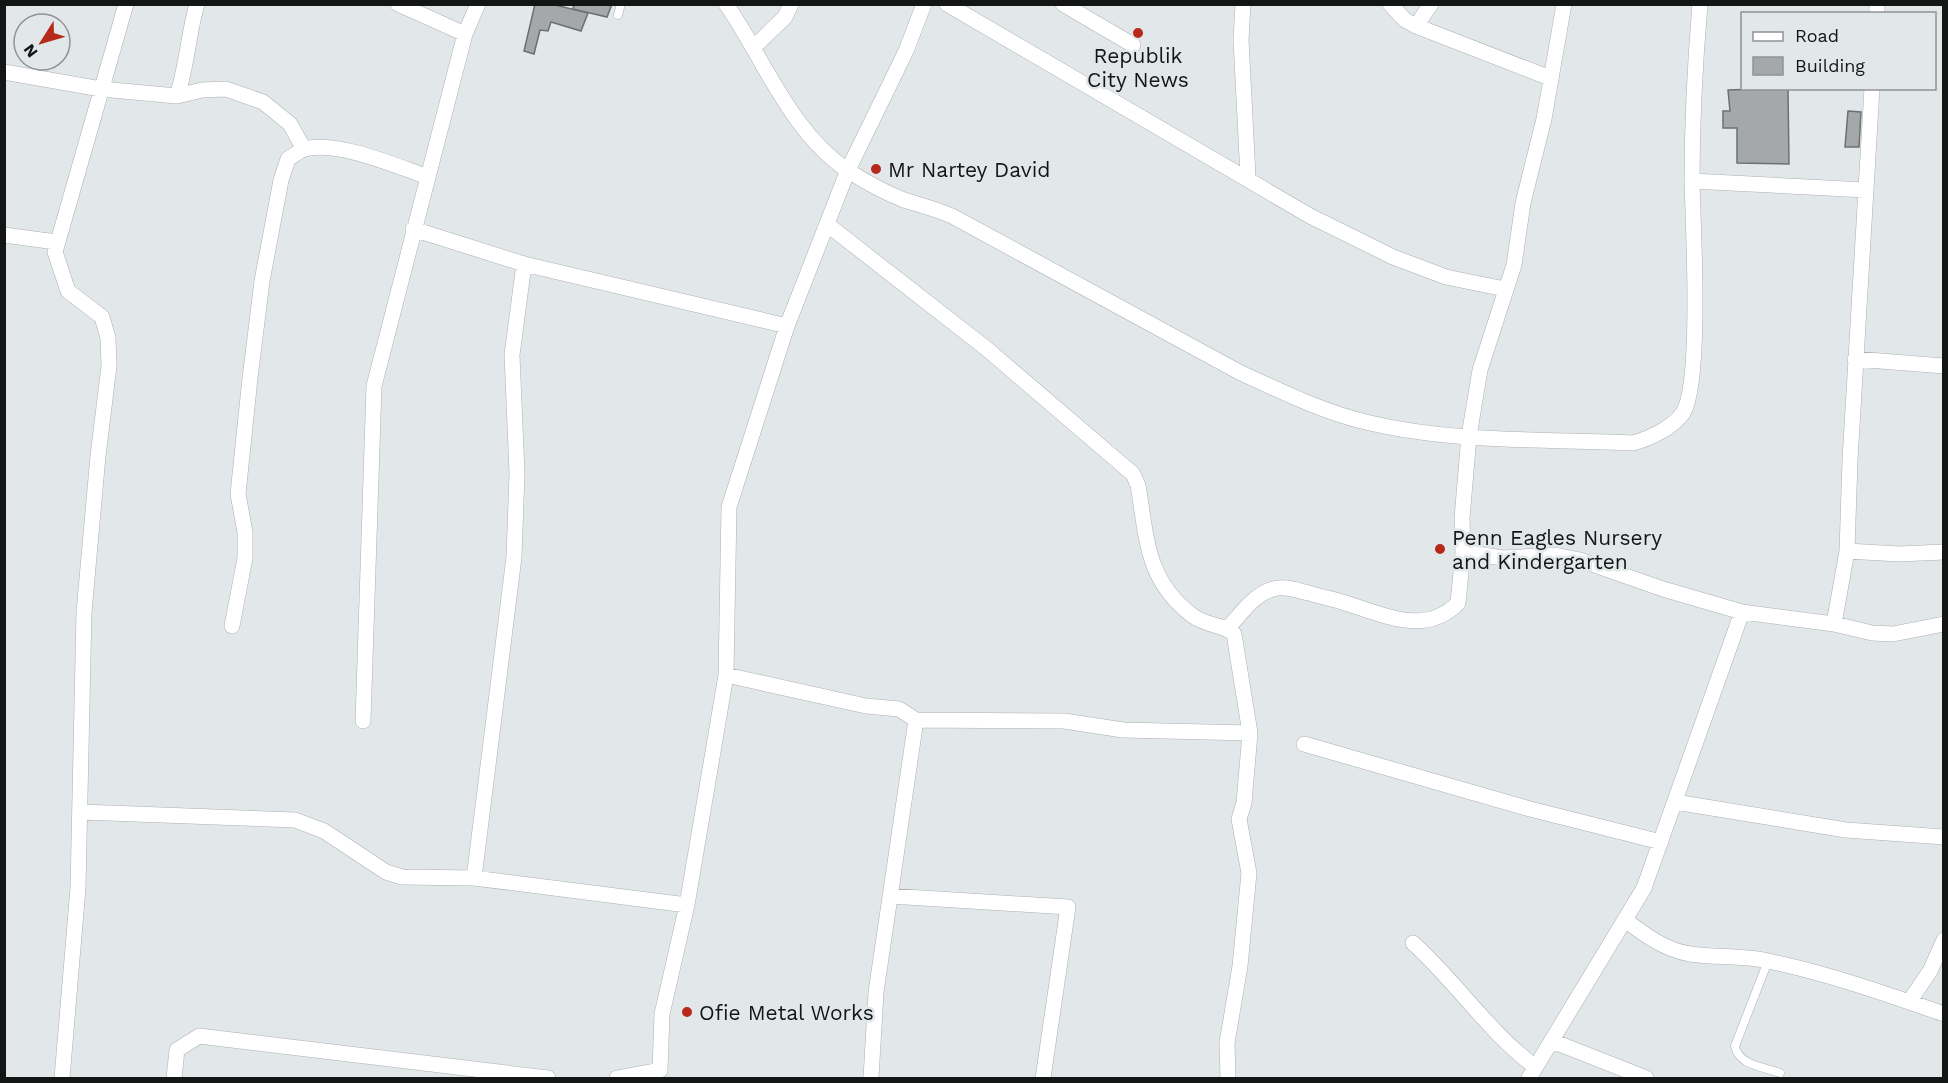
<svg xmlns="http://www.w3.org/2000/svg" width="1948" height="1083" font-family="'Work Sans',sans-serif">
<style>
.building{fill:#a4a8aa;stroke:#6c7072;stroke-width:1.5}
.lines{fill:none;stroke-linecap:round;stroke-linejoin:round}
.service-casing{stroke:#acb0b2;stroke-width:9}
.minor-casing{stroke:#acb0b2;stroke-width:16}
.service{stroke:#fff;stroke-width:8}
.minor{stroke:#fff;stroke-width:15}
.poi-dot{fill:#b6291b;stroke:#e2e7e9;stroke-width:2}
.labels{text-anchor:middle;dominant-baseline:central;stroke-width:5;stroke-linejoin:round;paint-order:stroke}
.poi-label{font-size:21px;fill:#141616;stroke:#e2e7e9;text-anchor:start}
</style>
<rect width="100%" height="100%" fill="#e2e7e9"/>
<path class="building" d="M 535,4 L 551,4 L 588,13 L 581,31 L 551,22 L 548,31 L 540,30 L 534,54 L 524,51 Z
M 574,4 L 612,4 L 607,17 L 573,9 Z
M 1788,88 L 1789,164 L 1737,163 L 1737,128 L 1723,128 L 1723,111 L 1730,111 L 1728,90 Z
M 1848,111 L 1861,112 L 1859,147 L 1845,147 Z"/>
<g class="lines">
<g class="service-casing">
<path id="service" d="M 618,15 L 621,4
M 1768,961 L 1735,1046 C 1738,1065 1764,1067 1780,1073"/>
</g>
<g class="minor-casing">
<path id="minor" d="M 398,4 L 465,34
M 726,4 C 764,59 790,131 847,170 C 864,181 886,193 904,200 C 920,205 936,209 952,216 L 1239,372 C 1280,391 1325,413 1370,423 C 1455,443 1547,439 1633,443 C 1651,438 1672,428 1683,413 C 1702,383 1693,223 1692,182 C 1692,123 1695,63 1700,4
M 947,4 L 1310,216 L 1393,257 L 1446,277 L 1505,289
M 1063,4 L 1133,45
M 1243,4 L 1241,40 L 1248,177
M 1390,4 L 1405,20 L 1416,26 L 1550,78
M 1877,14 L 1877,4
M 1416,26 L 1431,4
M 753,48 L 785,17 L 791,4
M 4,72 L 101,89 L 177,96 L 202,90 L 226,89 L 263,102 L 290,124 L 304,149
M 177,96 C 187,66 188,35 197,4
M 1692,181 L 1866,190
M 828,225 L 987,349 L 1133,474 L 1138,485 C 1147,539 1146,581 1193,616 C 1207,626 1225,625 1234,634 L 1250,733 L 1244,803 L 1239,819 L 1249,873 L 1240,966 L 1227,1043 L 1228,1078
M 413,229 L 524,264 L 787,326
M 4,235 L 56,242
M 1855,359 L 1944,366
M 1847,551 L 1899,554 L 1944,552
M 1463,552 L 1503,558 L 1555,555 L 1580,560 L 1663,589 L 1742,612
M 1834,624 L 1872,633 L 1893,634 L 1944,624
M 232,626 L 245,558 L 245,532 L 238,494 L 250,378 L 262,281 L 281,180 L 288,159 C 293,156 299,151 304,149 C 337,140 396,166 428,177
M 1228,628 C 1240,615 1254,594 1273,589 C 1284,585 1299,591 1309,593 C 1321,597 1334,599 1345,603 C 1383,614 1425,637 1458,603 L 1463,552 L 1462,518 L 1469,436 L 1480,370 L 1514,265 L 1523,203 L 1544,119 L 1564,4
M 726,675 L 866,706 L 899,709 L 916,720 L 1064,721 L 1123,730 L 1250,733
M 363,721 L 374,386 L 465,34 L 478,4
M 1304,744 L 1530,809 L 1661,842
M 1675,802 L 1846,830 L 1944,837
M 81,812 L 295,820 L 324,831 L 386,872 L 402,877 L 474,878 L 687,905
M 474,878 L 514,557 L 517,473 L 512,355 L 524,264
M 890,896 L 1068,907 L 1043,1078
M 1625,920 C 1645,935 1665,950 1690,954 C 1716,958 1742,955 1768,961 C 1827,973 1886,994 1944,1014
M 1413,943 C 1456,982 1488,1031 1534,1066
M 1909,1002 L 1930,971 L 1944,940
M 1552,1041 L 1646,1078
M 62,1078 L 78,888 L 84,612 L 98,456 L 109,366 L 108,338 L 102,317 L 68,291 L 55,252 L 126,4
M 174,1078 L 177,1050 L 199,1036 L 548,1078
M 617,1078 L 660,1070 L 662,1014 L 687,905 L 726,675 L 729,507 L 787,326 L 848,170 L 906,51 L 924,4
M 871,1078 L 876,992 L 916,720
M 1529,1078 L 1644,888 L 1742,612 L 1834,624 L 1847,551 L 1850,460 L 1872,88"/>
</g>
<use href="#service" class="service"/>
<use href="#minor" class="minor"/>
</g>
<g class="poi-dot">
<circle cx="1138" cy="33" r="6"/>
<circle cx="876" cy="169" r="6"/>
<circle cx="1440" cy="549" r="6"/>
<circle cx="687" cy="1012" r="6"/>
</g>
<g class="labels">
<g class="poi-label">
<text x="1138" y="55" text-anchor="middle">Republik<tspan x="1138" dy="24">City News</tspan></text>
<text x="888" y="169">Mr Nartey David</text>
<text x="1452" y="537">Penn Eagles Nursery<tspan x="1452" dy="24">and Kindergarten</tspan></text>
<text x="699" y="1012">Ofie Metal Works</text>
</g>
</g>
<rect width="1948" height="1083" fill="none" stroke="#141616" stroke-width="12"/>
<rect x="1741" y="12" width="195" height="78" fill="#e2e7e9" stroke="#909395" stroke-width="1.5"/>
<rect x="1753" y="32" width="30" height="9" fill="#ffffff" stroke="#909395" stroke-width="1.5"/>
<text x="1795" y="42" font-size="18" fill="#141616">Road</text>
<rect x="1753" y="57" width="30" height="18" fill="#a4a8aa" stroke="#909395" stroke-width="1.5"/>
<text x="1795" y="72" font-size="18" fill="#141616">Building</text>
<g transform="translate(42 42) rotate(233)"><circle r="28" fill="#e2e7e9" stroke="#909395" stroke-width="1.5"/>
<path d="M0-4.5L10 22L0 15L-10 22Z" fill="#b6291b"/>
<text y="-9" font-size="16" font-weight="bold" text-anchor="middle" fill="#141616">N</text>
</g>
</svg>
